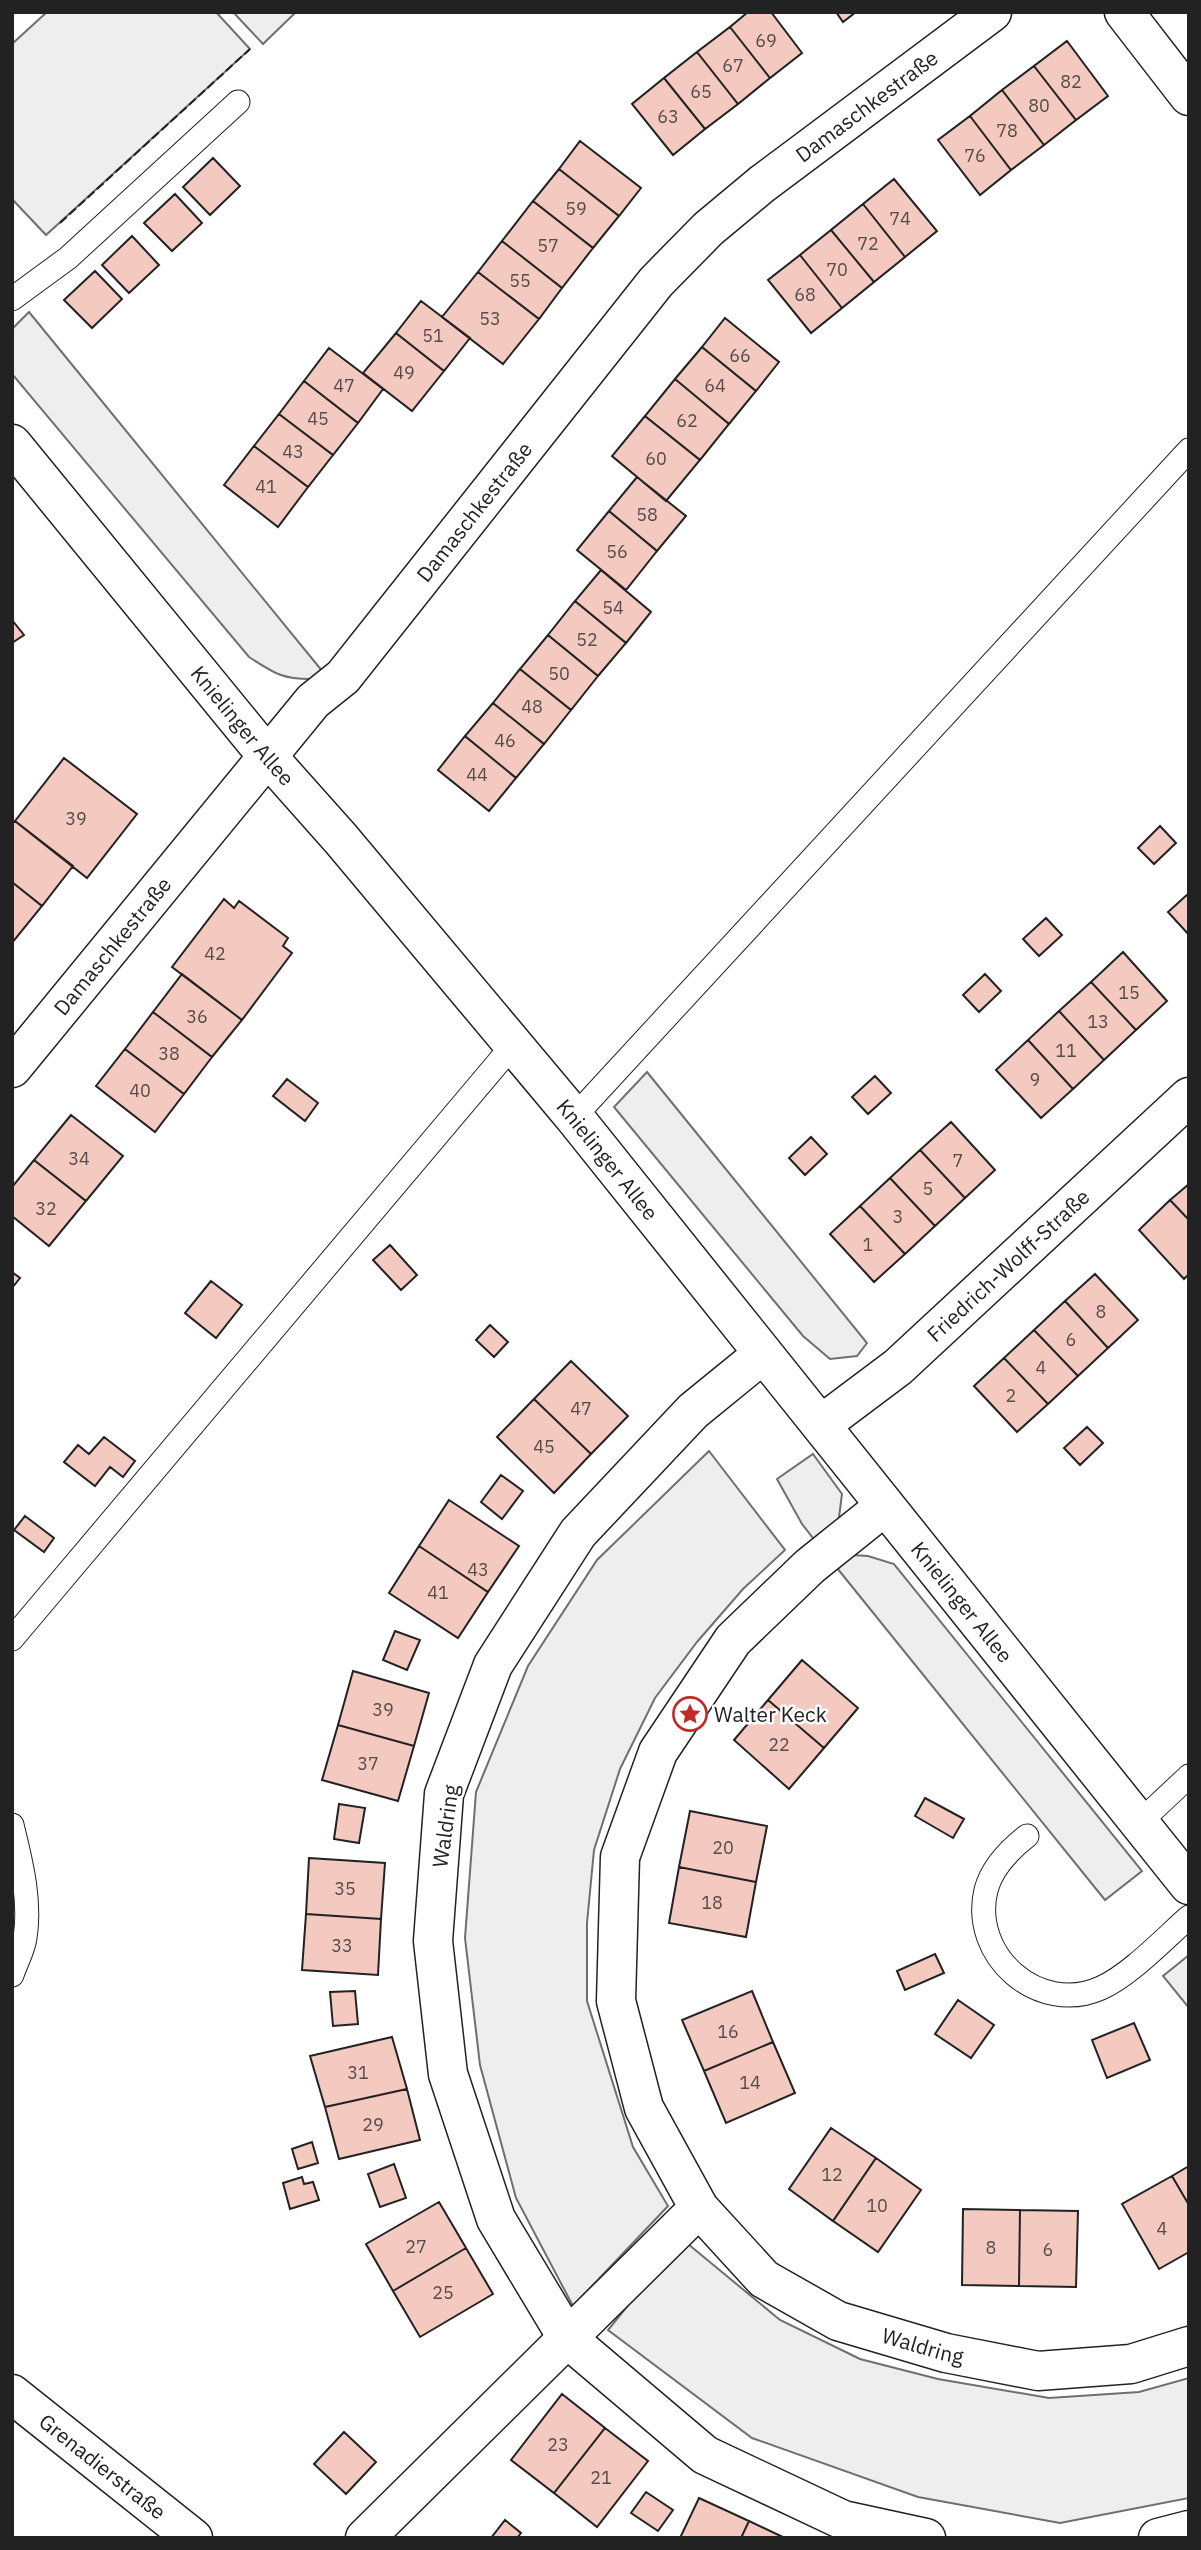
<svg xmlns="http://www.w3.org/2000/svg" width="1201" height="2550" font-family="'IBM Plex Sans',sans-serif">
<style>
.green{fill:#eee;stroke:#6f6f6f;stroke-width:2}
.building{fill:#f3c9c0;stroke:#222;stroke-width:2}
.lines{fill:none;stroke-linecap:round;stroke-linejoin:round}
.service-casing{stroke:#222;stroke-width:25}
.minor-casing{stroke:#222;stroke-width:41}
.service{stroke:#fff;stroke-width:23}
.minor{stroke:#fff;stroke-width:38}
.fence{stroke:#222;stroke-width:2;stroke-dasharray:9 3.5;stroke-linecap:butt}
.labels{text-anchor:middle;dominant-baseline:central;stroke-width:5;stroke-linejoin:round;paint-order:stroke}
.number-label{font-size:18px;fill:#564c4a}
.street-label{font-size:21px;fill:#222;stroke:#fff}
.poi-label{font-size:21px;fill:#222;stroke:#fff;text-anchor:start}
</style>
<rect width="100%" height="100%" fill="#fff"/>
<path class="green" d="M 47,12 L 216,12 L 250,49 L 46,235 L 12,199 L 12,44 Z
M 233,12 L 296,12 L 263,44 Z
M 29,312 L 323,672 L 315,679 C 284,680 275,674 249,657 L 12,374 L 12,329 Z
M 647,1072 L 867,1343 L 857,1356 L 830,1359 L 803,1336 L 614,1107 Z
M 709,1451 L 785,1550 L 743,1589 L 697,1642 L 655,1698 L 620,1769 L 594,1850 L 587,1923 L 587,2001 L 633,2147 L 668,2206 L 573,2306 L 516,2198 L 480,2065 L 465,1938 L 476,1792 L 528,1666 L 597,1560 Z
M 813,1454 L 842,1494 L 838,1525 L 820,1547 L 802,1524 L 777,1479 Z
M 852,1555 L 868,1556 L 894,1564 L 1142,1871 L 1105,1900 L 837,1568 Z
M 1189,1955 L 1189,2008 L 1163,1976 Z
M 682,2239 L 780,2320 L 860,2359 L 938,2379 L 1049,2398 L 1139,2392 L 1189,2378 L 1189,2498 L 1060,2523 L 918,2497 L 752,2438 L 608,2330 Z"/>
<path class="building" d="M 748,12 L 771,12 L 802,53 L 770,78 L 730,27 Z
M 836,12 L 856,12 L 843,22 Z
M 730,27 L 770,78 L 738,104 L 697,52 Z
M 1067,41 L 1108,96 L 1076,120 L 1034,66 Z
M 697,52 L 738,104 L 705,129 L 664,78 Z
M 1034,66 L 1076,120 L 1044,145 L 1002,90 Z
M 664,78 L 705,129 L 673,155 L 632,104 Z
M 1002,90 L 1044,145 L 1011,170 L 970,116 Z
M 970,116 L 1011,170 L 980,195 L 938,140 Z
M 580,141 L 641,188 L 619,216 L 559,169 Z
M 213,158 L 240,186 L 210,215 L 183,187 Z
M 559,169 L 619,216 L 593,248 L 533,201 Z
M 894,179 L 937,231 L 905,257 L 863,204 Z
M 175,194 L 202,223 L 172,251 L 144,223 Z
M 533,201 L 593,248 L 562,288 L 502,241 Z
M 863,204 L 905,257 L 874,282 L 831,230 Z
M 831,230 L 874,282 L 842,308 L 800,255 Z
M 132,236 L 159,265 L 129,293 L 102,265 Z
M 502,241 L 562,288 L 539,319 L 478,272 Z
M 800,255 L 842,308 L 811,333 L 768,280 Z
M 95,271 L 122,299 L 92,328 L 64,300 Z
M 478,272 L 539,319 L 503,364 L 442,317 Z
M 421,301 L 470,338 L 444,371 L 396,333 Z
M 725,318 L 779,362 L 756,391 L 702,347 Z
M 396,333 L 444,371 L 412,411 L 363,373 Z
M 702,347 L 756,391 L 729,424 L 675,379 Z
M 329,348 L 383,389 L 358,423 L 304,381 Z
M 675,379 L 729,424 L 700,460 L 645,416 Z
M 304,381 L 358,423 L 333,455 L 279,414 Z
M 279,414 L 333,455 L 308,487 L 254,446 Z
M 645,416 L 700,460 L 666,501 L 612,456 Z
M 254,446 L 308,487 L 278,527 L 224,485 Z
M 637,477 L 686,516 L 657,551 L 609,511 Z
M 609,511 L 657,551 L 626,590 L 577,550 Z
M 601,570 L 651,612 L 626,643 L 575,601 Z
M 575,601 L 626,643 L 598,676 L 548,635 Z
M 12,620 L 24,635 L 12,643 Z
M 548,635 L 598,676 L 571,710 L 520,669 Z
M 520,669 L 571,710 L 544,744 L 493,703 Z
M 493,703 L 544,744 L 516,778 L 465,736 Z
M 465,736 L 516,778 L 489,811 L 438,770 Z
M 64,758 L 137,814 L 87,878 L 15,821 Z
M 15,821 L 73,866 L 42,906 L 12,882 L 12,824 Z
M 1160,826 L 1176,843 L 1154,864 L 1138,848 Z
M 12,882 L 42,906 L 12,943 Z
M 1189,893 L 1189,935 L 1168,912 Z
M 224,899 L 234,908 L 239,901 L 288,938 L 283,946 L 292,953 L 242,1020 L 172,967 Z
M 1046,918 L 1062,935 L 1039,956 L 1023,939 Z
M 1123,952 L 1167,1001 L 1136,1030 L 1091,982 Z
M 182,974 L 242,1020 L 212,1057 L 153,1012 Z
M 985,974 L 1001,991 L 979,1012 L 963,995 Z
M 1091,982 L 1136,1030 L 1104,1060 L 1059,1011 Z
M 1059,1011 L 1104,1060 L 1073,1089 L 1028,1040 Z
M 153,1012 L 212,1057 L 184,1094 L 125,1049 Z
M 1028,1040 L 1073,1089 L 1041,1118 L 996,1070 Z
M 125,1049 L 184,1094 L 155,1132 L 96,1086 Z
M 875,1076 L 891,1093 L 868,1114 L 852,1097 Z
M 287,1079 L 318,1103 L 305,1121 L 273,1096 Z
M 71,1115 L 123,1156 L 86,1201 L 34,1160 Z
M 951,1122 L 995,1170 L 965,1198 L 920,1150 Z
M 811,1137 L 827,1154 L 805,1175 L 789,1158 Z
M 920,1150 L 965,1198 L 935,1226 L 890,1178 Z
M 34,1160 L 86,1201 L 49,1246 L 12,1216 L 12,1187 Z
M 890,1178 L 935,1226 L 905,1254 L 860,1206 Z
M 1189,1184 L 1189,1220 L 1170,1200 Z
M 1170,1200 L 1189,1220 L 1189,1274 L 1184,1279 L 1139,1230 Z
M 860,1206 L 905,1254 L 874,1282 L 830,1234 Z
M 390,1245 L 417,1275 L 401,1290 L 373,1260 Z
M 12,1272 L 20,1278 L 12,1288 Z
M 1095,1274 L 1138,1320 L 1108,1348 L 1065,1301 Z
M 211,1281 L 242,1305 L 216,1338 L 185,1313 Z
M 1065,1301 L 1108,1348 L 1078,1376 L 1034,1330 Z
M 490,1325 L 508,1342 L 494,1357 L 476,1340 Z
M 1034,1330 L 1078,1376 L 1048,1404 L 1004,1358 Z
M 1004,1358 L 1048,1404 L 1017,1432 L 974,1386 Z
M 571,1361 L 628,1416 L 591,1454 L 534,1399 Z
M 534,1399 L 591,1454 L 554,1493 L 497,1437 Z
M 1087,1427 L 1103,1443 L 1080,1465 L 1064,1448 Z
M 104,1437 L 135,1461 L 123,1477 L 110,1467 L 95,1486 L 64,1462 L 78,1445 L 89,1454 Z
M 501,1475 L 523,1491 L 502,1519 L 481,1502 Z
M 449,1500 L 519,1546 L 488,1592 L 419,1546 Z
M 25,1516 L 54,1538 L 44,1552 L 14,1530 Z
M 419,1546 L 488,1592 L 458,1638 L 389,1593 Z
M 395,1631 L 420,1640 L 407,1670 L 383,1660 Z
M 802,1660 L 858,1708 L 824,1748 L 768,1700 Z
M 353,1671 L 429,1693 L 414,1746 L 338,1725 Z
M 768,1700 L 824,1748 L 789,1789 L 734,1740 Z
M 338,1725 L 414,1746 L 398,1801 L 322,1780 Z
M 925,1798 L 964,1819 L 953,1838 L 915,1816 Z
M 339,1804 L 365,1808 L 359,1843 L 334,1839 Z
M 690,1811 L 767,1826 L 756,1882 L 679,1867 Z
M 309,1858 L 385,1863 L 381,1919 L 306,1914 Z
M 679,1867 L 756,1882 L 746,1937 L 669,1923 Z
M 306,1914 L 381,1919 L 378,1975 L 302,1970 Z
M 935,1954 L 944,1973 L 905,1990 L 897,1971 Z
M 355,1991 L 358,2024 L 333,2026 L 330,1992 Z
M 752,1991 L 773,2042 L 704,2071 L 682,2020 Z
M 958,2000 L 994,2025 L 971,2058 L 935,2034 Z
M 1134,2023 L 1150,2060 L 1107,2078 L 1092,2040 Z
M 392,2037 L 407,2089 L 325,2107 L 310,2056 Z
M 773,2042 L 795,2093 L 726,2123 L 704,2071 Z
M 407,2089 L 420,2140 L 339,2159 L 325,2107 Z
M 831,2128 L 876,2158 L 833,2221 L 789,2189 Z
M 312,2142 L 318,2163 L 298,2169 L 292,2149 Z
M 876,2158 L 921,2190 L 878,2252 L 833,2221 Z
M 394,2164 L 406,2198 L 380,2207 L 368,2174 Z
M 1189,2166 L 1189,2205 L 1172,2176 Z
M 1172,2176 L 1189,2205 L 1189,2252 L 1159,2269 L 1122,2204 Z
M 302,2177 L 304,2184 L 313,2182 L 319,2200 L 290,2209 L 283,2183 Z
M 439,2202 L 466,2248 L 393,2291 L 366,2244 Z
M 963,2209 L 1020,2210 L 1019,2286 L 962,2285 Z
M 1020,2210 L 1078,2211 L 1076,2287 L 1019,2286 Z
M 466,2248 L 493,2294 L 420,2337 L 393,2291 Z
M 562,2394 L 605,2428 L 554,2493 L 511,2460 Z
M 605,2428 L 648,2461 L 597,2527 L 554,2493 Z
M 344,2432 L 376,2462 L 346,2494 L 314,2464 Z
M 646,2492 L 673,2510 L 658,2531 L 631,2513 Z
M 699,2498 L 749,2521 L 741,2538 L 680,2538 Z
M 505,2520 L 521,2533 L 517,2538 L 491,2538 Z
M 749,2521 L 785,2538 L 741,2538 Z"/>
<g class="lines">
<g class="service-casing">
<path id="service" d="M 12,299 L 68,258 L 238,102
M 574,1117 L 1189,450
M 12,1639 L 513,1045
M 1140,1822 L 1189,1776
M 12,1825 C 21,1862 31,1900 25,1938 C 23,1951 16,1963 12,1975
M 1027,1836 C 1009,1850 992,1867 986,1890 C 970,1956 1039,2016 1101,1988 C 1130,1975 1164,1939 1189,1917"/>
</g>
<g class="minor-casing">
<g id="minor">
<path d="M 1124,12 L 1189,96"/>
<path id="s1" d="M 12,444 L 268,757 L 341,839 L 574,1117 L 1189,1885"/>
<path id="s2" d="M 12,1068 L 313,701 L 343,677 L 656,282 L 708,229 L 762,184 L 992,12"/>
<path d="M 763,1354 L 693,1411 L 578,1533 L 493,1665 L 444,1794 L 433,1941 L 448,2074 L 496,2219 L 568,2339 L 705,2455 L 843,2520 L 926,2538"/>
<path id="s3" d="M 822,1424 L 898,1367 L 1189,1097"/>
<path id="s4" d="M 885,1506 L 810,1566 L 733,1640 L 658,1752 L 620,1857 L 616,2001 L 644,2108 L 699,2208 L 764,2279 L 838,2321 L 946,2353 L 1038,2371 L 1131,2364 L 1189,2346"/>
<path id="s5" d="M 12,2394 L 193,2538"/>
<path d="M 365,2538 L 699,2208"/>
<path d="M 1158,2538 L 1189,2530"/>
</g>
</g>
<use href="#service" class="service"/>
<use href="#minor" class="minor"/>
<path class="fence" d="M 60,223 L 250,49"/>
</g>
<defs>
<g id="sight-ring" transform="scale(1.75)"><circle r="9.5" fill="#fff" stroke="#c62828" stroke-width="1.5"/><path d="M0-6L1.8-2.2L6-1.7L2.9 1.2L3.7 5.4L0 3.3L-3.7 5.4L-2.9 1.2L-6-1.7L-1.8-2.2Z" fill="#c62828"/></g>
</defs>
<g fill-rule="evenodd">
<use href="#sight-ring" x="690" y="1714"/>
</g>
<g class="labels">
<g class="number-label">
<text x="766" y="40">69</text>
<text x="733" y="65">67</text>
<text x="1071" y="81">82</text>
<text x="701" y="91">65</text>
<text x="1039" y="105">80</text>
<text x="668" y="116">63</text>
<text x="1007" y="130">78</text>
<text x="975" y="155">76</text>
<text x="576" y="208">59</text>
<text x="900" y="218">74</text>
<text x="868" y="243">72</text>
<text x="548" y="245">57</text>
<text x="837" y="269">70</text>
<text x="520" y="280">55</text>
<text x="805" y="294">68</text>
<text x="490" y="318">53</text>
<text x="433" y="335">51</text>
<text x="740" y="355">66</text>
<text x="404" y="372">49</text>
<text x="344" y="385">47</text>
<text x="715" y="385">64</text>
<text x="318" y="418">45</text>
<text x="687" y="420">62</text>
<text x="293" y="451">43</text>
<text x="656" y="458">60</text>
<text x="266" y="486">41</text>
<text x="647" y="514">58</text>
<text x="617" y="551">56</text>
<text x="613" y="607">54</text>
<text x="587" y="639">52</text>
<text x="559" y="673">50</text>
<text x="532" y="706">48</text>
<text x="505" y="740">46</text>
<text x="477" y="774">44</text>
<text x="76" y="818">39</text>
<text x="215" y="953">42</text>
<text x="1129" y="992">15</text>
<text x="197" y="1016">36</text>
<text x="1098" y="1021">13</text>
<text x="1066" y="1050">11</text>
<text x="169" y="1053">38</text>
<text x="1035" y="1079">9</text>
<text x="140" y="1090">40</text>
<text x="79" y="1158">34</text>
<text x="958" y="1160">7</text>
<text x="928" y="1188">5</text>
<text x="46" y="1208">32</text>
<text x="898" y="1216">3</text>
<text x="868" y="1244">1</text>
<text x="1101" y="1311">8</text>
<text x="1071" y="1339">6</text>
<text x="1041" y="1367">4</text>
<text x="1011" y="1395">2</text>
<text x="581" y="1408">47</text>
<text x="544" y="1446">45</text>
<text x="478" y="1569">43</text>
<text x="438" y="1592">41</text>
<text x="383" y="1709">39</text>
<text x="779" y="1744">22</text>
<text x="368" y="1763">37</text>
<text x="723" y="1847">20</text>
<text x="345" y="1888">35</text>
<text x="712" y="1902">18</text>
<text x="342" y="1945">33</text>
<text x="728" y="2031">16</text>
<text x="358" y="2072">31</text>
<text x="750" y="2082">14</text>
<text x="373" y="2124">29</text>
<text x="832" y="2174">12</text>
<text x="877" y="2205">10</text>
<text x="1162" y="2228">4</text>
<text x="416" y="2246">27</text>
<text x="991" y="2247">8</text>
<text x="1048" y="2249">6</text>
<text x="443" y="2292">25</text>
<text x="558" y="2444">23</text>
<text x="601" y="2477">21</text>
</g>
<g class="street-label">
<text stroke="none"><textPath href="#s2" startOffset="1292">Damaschkestraße</textPath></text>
<text stroke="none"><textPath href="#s2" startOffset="724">Damaschkestraße</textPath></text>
<text stroke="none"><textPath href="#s1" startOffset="364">Knielinger Allee</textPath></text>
<text stroke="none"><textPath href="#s2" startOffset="158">Damaschkestraße</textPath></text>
<text stroke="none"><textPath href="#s1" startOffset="931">Knielinger Allee</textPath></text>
<text stroke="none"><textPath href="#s3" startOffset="245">Friedrich-Wolff-Straße</textPath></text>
<text stroke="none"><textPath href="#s1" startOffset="1498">Knielinger Allee</textPath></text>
<text transform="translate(445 1826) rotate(-82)">Waldring</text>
<text stroke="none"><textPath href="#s4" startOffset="1088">Waldring</textPath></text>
<text stroke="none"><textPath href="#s5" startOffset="116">Grenadierstraße</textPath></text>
</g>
<g class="poi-label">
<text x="714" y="1714">Walter Keck</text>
</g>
</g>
<rect width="1201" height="2550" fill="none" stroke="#222222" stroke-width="28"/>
</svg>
